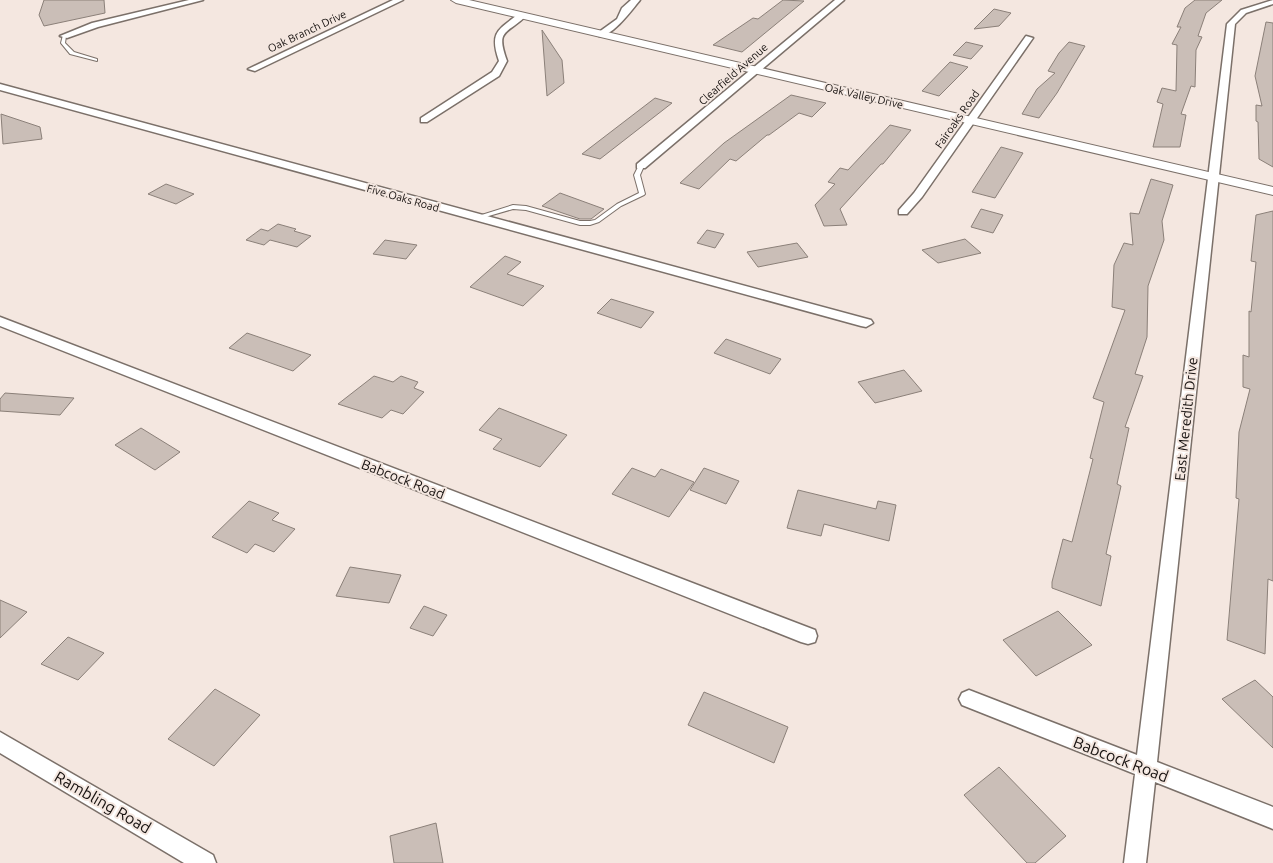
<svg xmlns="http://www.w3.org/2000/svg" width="1273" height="863" font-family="Ubuntu,sans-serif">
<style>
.building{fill:#cabeb7;stroke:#8b8079}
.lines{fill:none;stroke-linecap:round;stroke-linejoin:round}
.lane-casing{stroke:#7b7069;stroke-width:2}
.street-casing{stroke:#7b7069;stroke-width:3}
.secondary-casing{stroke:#7b7069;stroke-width:2}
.lane{fill:#fff;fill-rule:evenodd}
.street{fill:#fff;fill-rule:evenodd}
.secondary{fill:#fff;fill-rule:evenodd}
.labels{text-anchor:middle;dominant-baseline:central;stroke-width:4;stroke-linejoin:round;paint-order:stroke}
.far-street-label{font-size:11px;fill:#171210;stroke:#f4e7e0}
.street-label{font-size:14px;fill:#171210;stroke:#f4e7e0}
.near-street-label{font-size:16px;fill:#171210;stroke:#f4e7e0}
</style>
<rect width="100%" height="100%" fill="#f4e7e0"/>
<path class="building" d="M 44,0 L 104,0 L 105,13 L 44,26 L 39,15 Z
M 783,0 L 804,1 L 742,52 L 713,45 L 753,18 L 758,19 Z
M 1195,0 L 1222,0 L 1206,13 L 1198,36 L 1202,37 L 1196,50 L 1195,87 L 1191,86 L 1181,114 L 1186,115 L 1180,147 L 1153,147 L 1163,104 L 1157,102 L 1162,88 L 1176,91 L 1177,45 L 1172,44 L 1181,27 L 1177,27 L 1185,8 Z
M 994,9 L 1011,13 L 999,26 L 974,29 Z
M 1266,22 L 1273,23 L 1273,167 L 1259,159 L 1258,122 L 1256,121 L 1256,105 L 1262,106 L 1255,76 Z
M 542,30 L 562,60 L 564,83 L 547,96 Z
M 966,42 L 983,46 L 971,59 L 953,55 Z
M 1069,42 L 1085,46 L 1057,93 L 1039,118 L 1022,114 L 1037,89 L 1055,73 L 1048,71 L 1059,53 Z
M 950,62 L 968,67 L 939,96 L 922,91 Z
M 791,95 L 826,103 L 812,117 L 799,113 L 769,135 L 767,135 L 736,161 L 730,159 L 699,189 L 680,183 L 724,143 Z
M 655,98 L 672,103 L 600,159 L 582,154 Z
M 1,114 L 40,127 L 42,139 L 3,144 Z
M 890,125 L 911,130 L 883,164 L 881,164 L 840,209 L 847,225 L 824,226 L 815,205 L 835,184 L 828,182 L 840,168 L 848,170 Z
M 1001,147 L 1023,153 L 995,198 L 972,192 Z
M 1151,179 L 1173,185 L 1162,221 L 1164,240 L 1148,286 L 1147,337 L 1135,374 L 1143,376 L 1125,427 L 1129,428 L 1117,484 L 1121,486 L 1106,554 L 1111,556 L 1101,606 L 1052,588 L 1052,582 L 1063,539 L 1072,542 L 1093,459 L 1090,458 L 1104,402 L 1093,398 L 1125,310 L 1112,307 L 1114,265 L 1124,243 L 1133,245 L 1130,213 L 1139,214 Z
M 166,184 L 194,194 L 176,204 L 148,194 Z
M 560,193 L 604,209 L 591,219 L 580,219 L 542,206 Z
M 981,209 L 1003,215 L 993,233 L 971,227 Z
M 1273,211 L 1273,581 L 1268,579 L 1265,654 L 1227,640 L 1239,499 L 1236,498 L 1239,432 L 1250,389 L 1243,387 L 1243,355 L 1249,357 L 1249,311 L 1251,312 L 1256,262 L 1251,261 L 1256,215 Z
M 278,224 L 296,229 L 294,231 L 311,236 L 297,247 L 270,240 L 264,245 L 246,240 L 261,229 L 268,231 Z
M 707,230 L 724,234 L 715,248 L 697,243 Z
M 965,239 L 981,253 L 938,263 L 922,250 Z
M 385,240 L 417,245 L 406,259 L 373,254 Z
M 797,243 L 808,257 L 758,267 L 747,252 Z
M 505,256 L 521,262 L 507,274 L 544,286 L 523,306 L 470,287 Z
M 611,299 L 654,312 L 641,328 L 597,313 Z
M 247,333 L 311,355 L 293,371 L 229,348 Z
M 726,339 L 781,359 L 770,374 L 714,353 Z
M 904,370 L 922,391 L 875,403 L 858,382 Z
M 374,376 L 393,382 L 401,376 L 418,382 L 414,388 L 424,392 L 403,414 L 391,410 L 382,418 L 338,404 Z
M 5,393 L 74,398 L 60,415 L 0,411 L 0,399 Z
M 499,408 L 567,435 L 540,467 L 493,449 L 502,439 L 479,430 Z
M 141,428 L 180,452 L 155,470 L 115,445 Z
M 632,468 L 655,477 L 661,469 L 694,482 L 669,517 L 612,494 Z
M 704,468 L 739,481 L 726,504 L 690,490 Z
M 798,490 L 876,509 L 878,501 L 896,505 L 889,541 L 824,524 L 821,536 L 787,528 Z
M 249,501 L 279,513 L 272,520 L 295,529 L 274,552 L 255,544 L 247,553 L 212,537 Z
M 350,567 L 401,575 L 389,603 L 336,596 Z
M 0,600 L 27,612 L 0,638 Z
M 424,606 L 447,615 L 433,636 L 410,628 Z
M 1058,611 L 1092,645 L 1036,676 L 1003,640 Z
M 68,637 L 104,653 L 78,680 L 41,664 Z
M 1255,680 L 1273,697 L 1273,748 L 1222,699 Z
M 215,689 L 260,715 L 214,766 L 168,739 Z
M 704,692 L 788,727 L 774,763 L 688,725 Z
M 999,767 L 1066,836 L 1035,863 L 1027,863 L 964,795 Z
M 436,823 L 443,863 L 394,863 L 390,836 Z"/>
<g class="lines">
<g class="lane-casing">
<path id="lane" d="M 63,35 L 66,36 L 65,43 L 74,52 L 97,59 L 97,61 L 70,54 L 61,43 Z
M 639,165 L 644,166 L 640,175 L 645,194 L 644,195 L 621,206 L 599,222 L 590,225 L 580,225 L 526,210 L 513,209 L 475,220 L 472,218 L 513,205 L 526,206 L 580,221 L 590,221 L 595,220 L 617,204 L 639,193 L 634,175 Z"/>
</g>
<g class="street-casing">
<path id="street" d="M 189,0 L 203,0 L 98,27 L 67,38 L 60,36 L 92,23 Z
M 393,0 L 403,0 L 255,71 L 248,69 Z
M 631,0 L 640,0 C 632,10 612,37 599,36 L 599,32 L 617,19 L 622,8 Z
M 835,0 L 844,0 L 645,168 L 637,168 L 637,164 Z
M 1273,0 L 1273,4 L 1246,13 L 1235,24 L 1157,762 L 1273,807 L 1273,829 L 1155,782 L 1146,863 L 1124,863 L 1135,774 L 962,705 L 959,699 L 962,693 L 969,690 L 1137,755 L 1227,24 L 1241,10 Z
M 520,13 L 527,15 C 507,35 495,28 507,61 L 499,76 L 427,122 L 421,122 L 421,118 L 492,72 L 499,61 C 489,32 498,30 520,13 Z
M 1026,36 L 1033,38 L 922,197 L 907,214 L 899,214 L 899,210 L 914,193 Z
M 0,84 L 871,320 L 873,323 L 866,327 L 861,326 L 0,90 Z
M 0,317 L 815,630 L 817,636 L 815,642 L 808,644 L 801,642 L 0,326 Z
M 0,732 L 213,855 L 216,863 L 184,863 L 0,753 Z"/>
</g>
<g class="secondary-casing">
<path id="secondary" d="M 451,0 L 469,0 L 1273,187 L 1273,195 L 456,3 Z"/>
</g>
<use href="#lane" class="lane"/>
<use href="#street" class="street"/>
<use href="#secondary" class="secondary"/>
</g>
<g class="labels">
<g class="far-street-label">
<text transform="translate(307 31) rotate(-25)">Oak Branch Drive</text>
<text transform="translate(733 74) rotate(-41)">Clearfield Avenue</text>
<text transform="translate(864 96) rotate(13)">Oak Valley Drive</text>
<text transform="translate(957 119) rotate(-55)">Fairoaks Road</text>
<text transform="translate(403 198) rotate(16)">Five Oaks Road</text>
</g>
<g class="street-label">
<text transform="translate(1186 419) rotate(-84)">East Meredith Drive</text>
<text transform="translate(403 479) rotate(21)">Babcock Road</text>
</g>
<g class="near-street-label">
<text transform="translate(1121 759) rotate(21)">Babcock Road</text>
<text transform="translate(103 802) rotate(30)">Rambling Road</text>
</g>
</g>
</svg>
